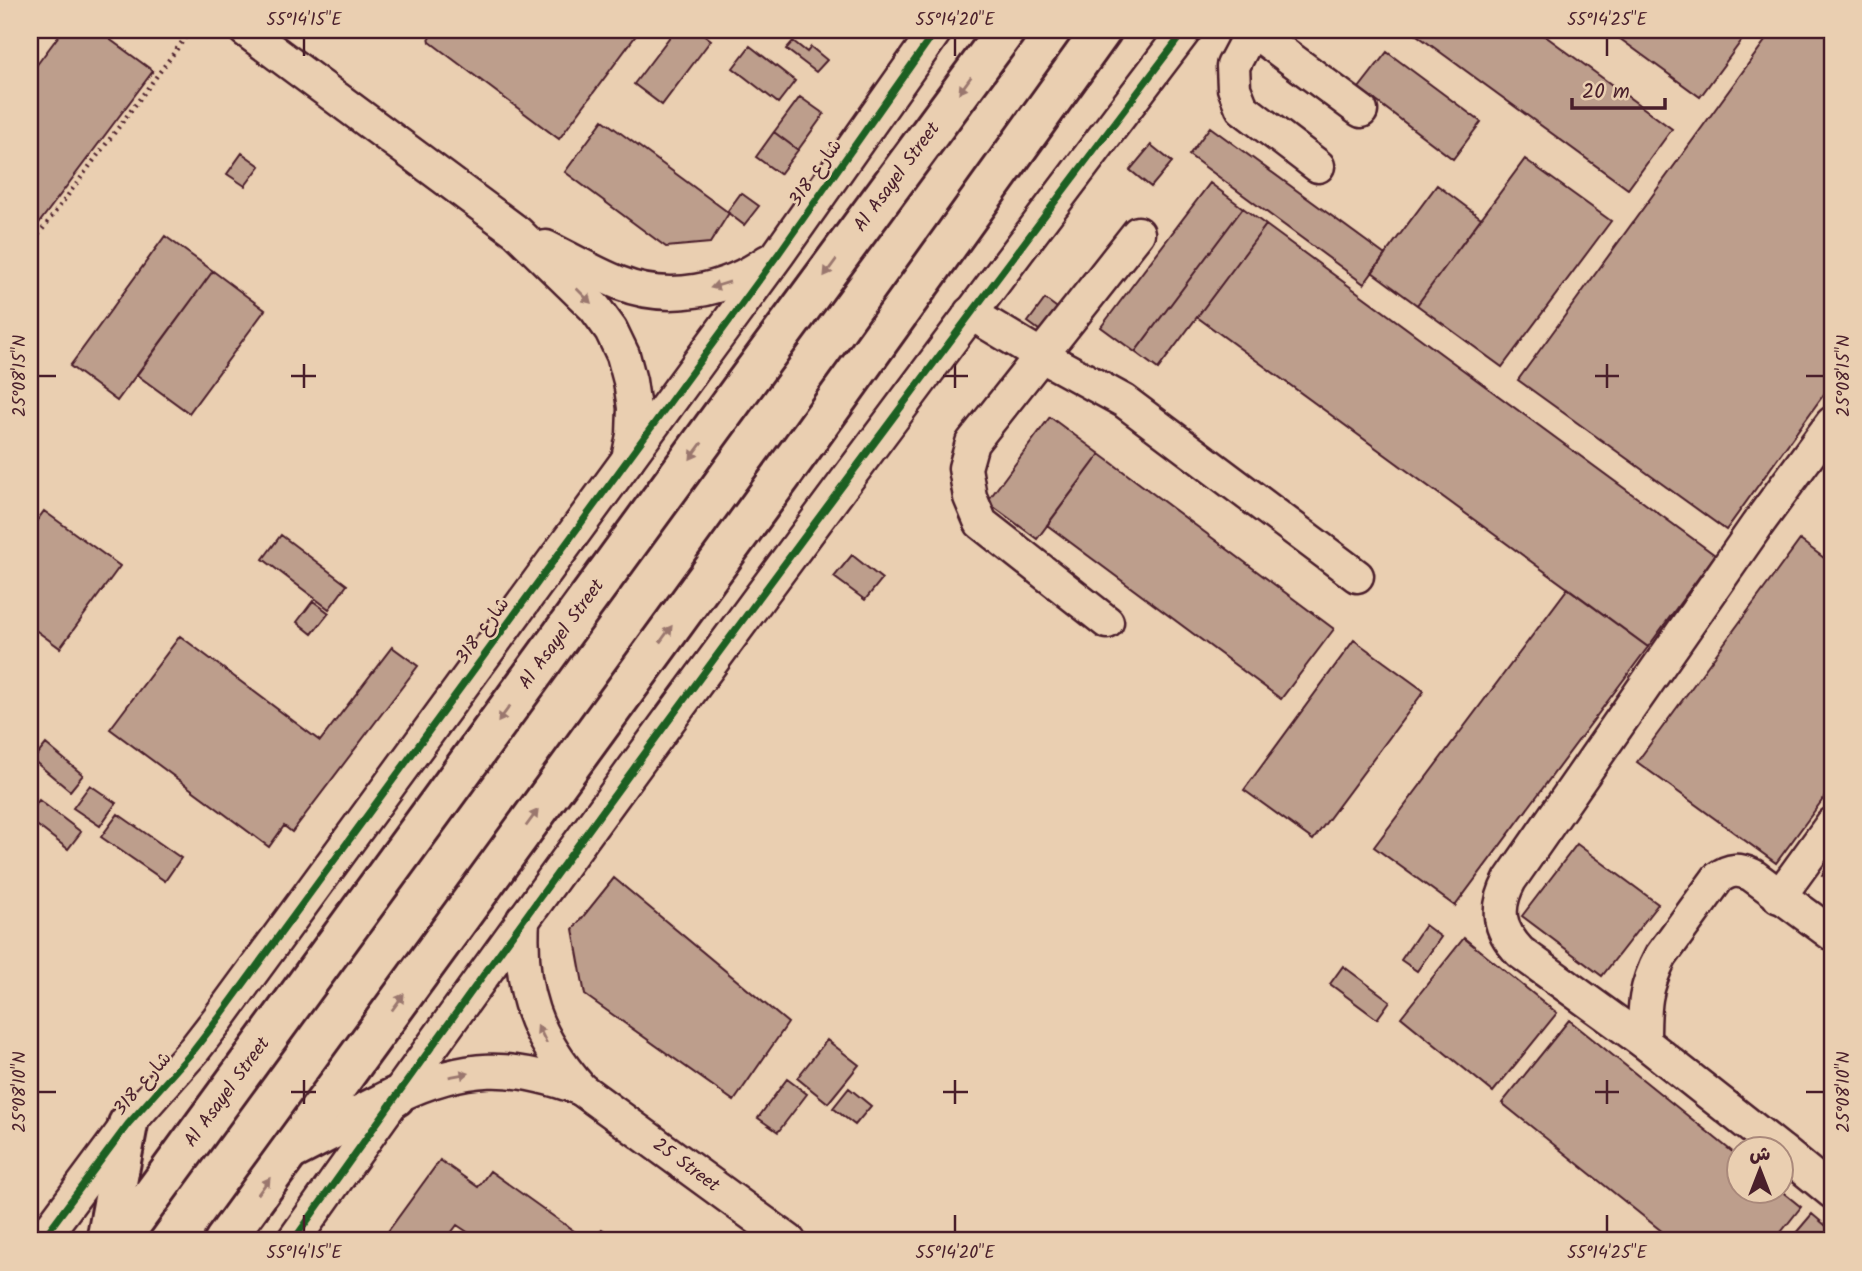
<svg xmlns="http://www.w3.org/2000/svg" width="1862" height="1271" font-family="Kalam,'Playpen Sans Arabic',sans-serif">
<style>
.building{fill:#bd9e8c;stroke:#4a1f2b;stroke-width:2}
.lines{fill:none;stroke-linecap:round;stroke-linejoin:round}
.minor-casing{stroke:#4a1f2b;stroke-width:37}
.major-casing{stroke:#4a1f2b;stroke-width:44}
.path{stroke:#4a1f2b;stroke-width:4.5;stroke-dasharray:2 5;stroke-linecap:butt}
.minor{stroke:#eacfb1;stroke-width:32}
.major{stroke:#eacfb1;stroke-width:38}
.cycleway-casing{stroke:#eacfb1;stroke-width:11}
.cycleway{stroke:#1b5e20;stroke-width:7}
.oneway{fill:#9a776e}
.ticks{fill:none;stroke:#4a1f2b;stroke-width:2.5}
.labels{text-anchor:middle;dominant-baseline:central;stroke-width:5;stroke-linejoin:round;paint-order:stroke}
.street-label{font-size:19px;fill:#4a1f2b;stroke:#eacfb1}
.neatline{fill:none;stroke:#4a1f2b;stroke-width:2.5}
.ticks-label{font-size:18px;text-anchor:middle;fill:#4a1f2b}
</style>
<rect width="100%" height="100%" fill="#eacfb1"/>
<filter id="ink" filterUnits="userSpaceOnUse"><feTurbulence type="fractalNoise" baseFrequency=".0143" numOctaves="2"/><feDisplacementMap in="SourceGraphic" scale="14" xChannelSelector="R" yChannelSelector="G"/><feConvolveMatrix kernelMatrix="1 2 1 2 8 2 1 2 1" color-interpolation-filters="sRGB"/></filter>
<g filter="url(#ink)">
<path class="building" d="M 63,30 L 97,30 L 153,71 L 30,235 L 30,74 Z
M 428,30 L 640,30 L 559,139 L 430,42 Z
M 675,30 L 698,30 L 711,40 L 662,105 L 634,84 Z
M 1410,30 L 1537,30 L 1672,129 L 1628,189 Z
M 1608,30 L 1728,30 L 1742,40 L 1700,97 Z
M 1773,30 L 1832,30 L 1832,383 L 1726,530 L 1518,380 Z
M 793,41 L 807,52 L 811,47 L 827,60 L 816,72 L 786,49 Z
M 750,46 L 795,81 L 778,103 L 733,68 Z
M 1387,52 L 1481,122 L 1453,159 L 1359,88 Z
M 800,97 L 824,114 L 798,150 L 774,132 Z
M 603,120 L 729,213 L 710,243 L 666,247 L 565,172 Z
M 1210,127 L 1385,255 L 1364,284 L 1189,155 Z
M 774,132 L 798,150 L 780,174 L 756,157 Z
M 1151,145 L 1172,162 L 1151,187 L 1130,170 Z
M 242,153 L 260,166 L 245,186 L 227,174 Z
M 1525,159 L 1611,221 L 1502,367 L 1417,305 Z
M 1210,183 L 1243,208 L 1135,352 L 1101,327 Z
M 1437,185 L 1481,218 L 1417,305 L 1372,272 Z
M 741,193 L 759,206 L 744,225 L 727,212 Z
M 1243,208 L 1266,225 L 1158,369 L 1135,352 Z
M 1266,225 L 1715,555 L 1648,647 L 1197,317 Z
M 165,236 L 213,271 L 117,401 L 70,366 Z
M 213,271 L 265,310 L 189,413 L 137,375 Z
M 1045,299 L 1067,315 L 1050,338 L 1028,322 Z
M 1050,417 L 1100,454 L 1037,539 L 987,502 Z
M 1100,454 L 1334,629 L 1281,699 L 1047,525 Z
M 44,511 L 120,566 L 60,648 L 30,626 L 30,530 Z
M 281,535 L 347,585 L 329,609 L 263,559 Z
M 1800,540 L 1832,564 L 1832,787 L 1776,863 L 1637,762 Z
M 852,555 L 882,579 L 865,600 L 834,577 Z
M 1568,588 L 1648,647 L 1455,906 L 1374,847 Z
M 313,601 L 329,613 L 312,634 L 297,622 Z
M 180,636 L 320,741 L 392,647 L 418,666 L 292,832 L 284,826 L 269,847 L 110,729 Z
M 1354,640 L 1424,691 L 1313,840 L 1244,790 Z
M 46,744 L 83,775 L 70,791 L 33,760 Z
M 90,785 L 116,803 L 100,826 L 73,808 Z
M 39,800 L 81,832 L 68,849 L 30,820 L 30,811 Z
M 118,814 L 181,858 L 165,881 L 101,837 Z
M 1577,844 L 1658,904 L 1602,976 L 1522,916 Z
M 1832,861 L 1832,882 L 1822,875 Z
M 614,878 L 788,1023 L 734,1101 L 585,995 L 573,929 Z
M 1425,925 L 1441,937 L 1417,971 L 1401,960 Z
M 1464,938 L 1557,1013 L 1493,1092 L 1401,1017 Z
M 1343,966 L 1390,1001 L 1377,1019 L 1330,984 Z
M 1569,1020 L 1740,1158 L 1740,1190 L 1780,1190 L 1801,1207 L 1774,1241 L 1674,1241 L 1502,1103 Z
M 827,1040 L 859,1065 L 828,1103 L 797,1078 Z
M 787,1079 L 807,1094 L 778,1132 L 758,1118 Z
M 849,1088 L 871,1106 L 855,1125 L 833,1108 Z
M 440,1160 L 478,1187 L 490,1171 L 588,1241 L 481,1241 L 457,1225 L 445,1241 L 381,1241 Z
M 1812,1214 L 1832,1231 L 1832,1241 L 1789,1241 Z
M 602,1229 L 620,1241 L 593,1241 Z"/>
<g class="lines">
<g class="minor-casing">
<g id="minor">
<path d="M 245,30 L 517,232 L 595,308 L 611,330 L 623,355 L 630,381 L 634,408 L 633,435 L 628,459"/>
<path d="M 1252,30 L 1233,66 L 1234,88 L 1242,108 L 1318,166"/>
<path d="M 1252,30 L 1361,111"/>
<path d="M 546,247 C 570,259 594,273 619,283 C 669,303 726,291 768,261"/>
<path d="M 970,313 L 1040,355 L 1124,401 L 1357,576"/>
<path d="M 1107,622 L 981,523 L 970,497 L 965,468 L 972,443 L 1138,233"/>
<path d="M 1779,897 L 1832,824"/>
<path id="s1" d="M 523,919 C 519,991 534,1035 581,1089 L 789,1241"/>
<path d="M 1644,1042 C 1644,1007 1644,988 1661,956 L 1718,878 C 1730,869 1739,869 1752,875 L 1832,934"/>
<path d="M 397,1096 C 465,1064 511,1063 581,1089"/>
<path d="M 1778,1148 L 1644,1042 L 1520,952 C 1498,929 1495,908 1510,880 L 1757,525 L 1832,423"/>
<path d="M 1782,1151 L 1832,1192"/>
<path d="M 41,1241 L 128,1124 L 194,1050 L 218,1019 L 779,253 L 936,30"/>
<path d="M 293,1241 C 583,832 882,429 1185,30"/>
</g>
</g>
<g class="major-casing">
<g id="major">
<path d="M 294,1149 L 395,1097"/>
<path d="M 106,1241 L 128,1124"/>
<path id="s2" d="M 119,1241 L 739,392 L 1006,30"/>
<path d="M 224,1241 L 812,434 L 1102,30"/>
</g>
</g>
<path class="path" d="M 30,246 L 191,30"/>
<use href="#minor" class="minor"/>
<use href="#major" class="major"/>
<g class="cycleway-casing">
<path id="cycleway" d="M 41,1241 L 128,1124 L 194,1050 L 218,1019 L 779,253 L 936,30
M 293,1241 C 583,832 882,429 1185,30"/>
</g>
<use href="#cycleway" class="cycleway"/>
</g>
<defs><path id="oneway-solid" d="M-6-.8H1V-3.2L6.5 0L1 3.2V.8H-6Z" transform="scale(1.75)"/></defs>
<g class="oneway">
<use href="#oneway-solid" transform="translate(965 85) rotate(126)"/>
<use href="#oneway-solid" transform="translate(830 268) rotate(126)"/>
<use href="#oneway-solid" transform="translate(720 285) rotate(163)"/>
<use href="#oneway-solid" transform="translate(584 296) rotate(45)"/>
<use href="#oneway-solid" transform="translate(696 451) rotate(126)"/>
<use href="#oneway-solid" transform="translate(666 634) rotate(-54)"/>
<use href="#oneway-solid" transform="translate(504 714) rotate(126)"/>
<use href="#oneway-solid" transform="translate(532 818) rotate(-54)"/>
<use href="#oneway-solid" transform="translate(398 1002) rotate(-54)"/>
<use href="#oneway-solid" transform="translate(542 1034) rotate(-116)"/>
<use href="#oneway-solid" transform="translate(459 1075) rotate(-10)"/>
<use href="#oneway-solid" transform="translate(264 1186) rotate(-54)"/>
</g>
</g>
<path class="ticks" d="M 304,38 L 304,56M 955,38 L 955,56M 1607,38 L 1607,56M 304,364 L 304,388M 955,364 L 955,388M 1607,364 L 1607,388M 38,376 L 56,376M 291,376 L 316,376M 943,376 L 968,376M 1595,376 L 1619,376M 1806,376 L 1824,376M 304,1080 L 304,1104M 955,1080 L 955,1104M 1607,1080 L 1607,1104M 38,1092 L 56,1092M 291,1092 L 316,1092M 943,1092 L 968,1092M 1595,1092 L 1619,1092M 1806,1092 L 1824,1092M 304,1215 L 304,1232M 955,1215 L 955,1232M 1607,1215 L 1607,1232"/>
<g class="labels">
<g class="street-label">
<text transform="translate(816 173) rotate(-55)">شارع 318</text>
<text stroke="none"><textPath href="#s2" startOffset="1318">Al Asayel Street</textPath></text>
<text transform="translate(483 631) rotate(-54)">شارع 318</text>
<text stroke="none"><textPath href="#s2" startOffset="751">Al Asayel Street</textPath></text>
<text transform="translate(143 1084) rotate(-49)">شارع 318</text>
<text stroke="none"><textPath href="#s2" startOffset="184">Al Asayel Street</textPath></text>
<text stroke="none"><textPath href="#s1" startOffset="315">25 Street</textPath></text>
</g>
</g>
<rect width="1862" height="1271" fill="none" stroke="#eacfb1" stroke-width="77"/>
<g transform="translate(1760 1170)"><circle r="33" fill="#eacfb1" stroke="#aa897b" stroke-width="2"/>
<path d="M0-5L12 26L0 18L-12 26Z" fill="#4a1f2b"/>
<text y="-10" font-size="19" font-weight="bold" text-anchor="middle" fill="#4a1f2b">ش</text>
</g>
<path d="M1572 98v10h93v-10" fill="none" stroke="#4a1f2b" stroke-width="3.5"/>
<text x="1582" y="98" font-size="21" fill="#4a1f2b" stroke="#eacfb1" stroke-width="5" paint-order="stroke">20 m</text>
<rect x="38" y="38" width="1786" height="1194" class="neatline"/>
<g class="ticks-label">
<text x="304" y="25">55°14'15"E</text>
<text x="955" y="25">55°14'20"E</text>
<text x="1607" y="25">55°14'25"E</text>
<text transform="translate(19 376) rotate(-90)" y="6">25°08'15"N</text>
<text transform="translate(1843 376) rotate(-90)" y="6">25°08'15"N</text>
<text transform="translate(19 1092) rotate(-90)" y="6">25°08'10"N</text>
<text transform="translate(1843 1092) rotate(-90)" y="6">25°08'10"N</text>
<text x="304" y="1258">55°14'15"E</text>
<text x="955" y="1258">55°14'20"E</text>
<text x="1607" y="1258">55°14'25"E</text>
</g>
</svg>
